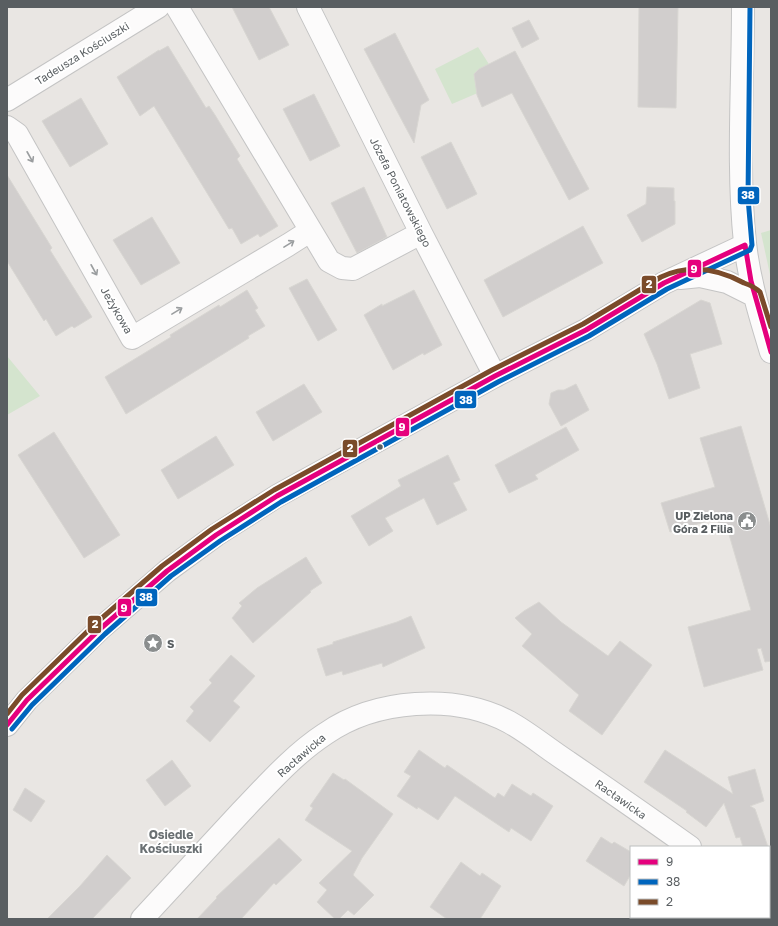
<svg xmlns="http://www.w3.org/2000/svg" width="778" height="926" font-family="'Golos Text',sans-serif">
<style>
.green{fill:#d4e4ce}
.building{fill:#d1cecd;stroke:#d8d6d2}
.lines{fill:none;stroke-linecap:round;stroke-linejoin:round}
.street-casing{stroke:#c4c4c4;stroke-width:24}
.secondary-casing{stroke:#c4c4c4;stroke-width:24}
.street{stroke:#fcfbfb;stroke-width:22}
.secondary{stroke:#fcfbfb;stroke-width:22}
.bus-1-casing{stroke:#fff;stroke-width:8}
.bus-2-casing{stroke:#fff;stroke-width:8}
.bus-3-casing{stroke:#fff;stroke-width:8}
.bus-1{stroke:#e5007d;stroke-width:5}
.bus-2{stroke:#0065bd;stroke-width:5}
.bus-3{stroke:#7a4b2a;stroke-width:5}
.oneway{stroke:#9a9d9f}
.bus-dot{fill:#595e61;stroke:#fff;stroke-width:1.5}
.labels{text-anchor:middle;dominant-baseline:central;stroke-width:4;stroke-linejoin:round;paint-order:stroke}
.street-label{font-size:11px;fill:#595e61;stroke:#fff}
.poi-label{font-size:11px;font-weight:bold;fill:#595e61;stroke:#fff;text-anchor:end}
.neighbourhood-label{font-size:12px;font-weight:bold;fill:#6a7073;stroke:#fff}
.line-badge{stroke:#fff;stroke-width:1.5}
.badge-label{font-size:11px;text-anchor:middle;font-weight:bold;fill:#fff}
</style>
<rect width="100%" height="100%" fill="#e9e6e3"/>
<path class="green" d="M 478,47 L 501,83 L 452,104 L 435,69 Z
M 771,230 L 771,279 L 761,233 Z
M 7,356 L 40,396 L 7,415 Z"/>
<path class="building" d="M 232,7 L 269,7 L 289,45 L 259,60 Z
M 639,7 L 678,7 L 676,108 L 638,107 Z
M 529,20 L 539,39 L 522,48 L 512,28 Z
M 395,33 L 429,100 L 421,105 L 414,143 L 364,49 Z
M 168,46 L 206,108 L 209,106 L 215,115 L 240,156 L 237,159 L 278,226 L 260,237 L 258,234 L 241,244 L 232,228 L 229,229 L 154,106 L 140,116 L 117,77 L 159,50 L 159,51 Z
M 515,51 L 589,189 L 569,200 L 512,93 L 482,107 L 477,95 L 474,74 L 479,69 Z
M 314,94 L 340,146 L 310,161 L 283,109 Z
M 81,98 L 108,144 L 70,167 L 42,121 Z
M 451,142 L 477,194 L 447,209 L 421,157 Z
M 7,175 L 52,248 L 50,250 L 92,317 L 74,328 L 72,326 L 56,336 L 46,319 L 44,321 L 7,261 Z
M 364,187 L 387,237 L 357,253 L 331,203 Z
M 647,187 L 674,188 L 674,201 L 675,201 L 675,224 L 642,242 L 627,215 L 646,204 Z
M 152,217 L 180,263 L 141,285 L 113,240 Z
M 583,226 L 603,263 L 503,317 L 484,280 Z
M 307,279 L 337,330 L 318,341 L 289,288 Z
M 247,290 L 258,308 L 255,310 L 265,326 L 248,336 L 249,338 L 126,414 L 105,377 L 171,337 L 170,335 L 219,305 L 220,307 Z
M 414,290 L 442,345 L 424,355 L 423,353 L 393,370 L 364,315 L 382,304 L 382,306 Z
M 701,300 L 710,303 L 722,344 L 690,354 L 700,388 L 669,399 L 657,364 L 644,334 Z
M 304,384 L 322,412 L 273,441 L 256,412 Z
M 576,384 L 589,410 L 561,426 L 549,404 L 551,393 L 558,390 L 564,390 Z
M 741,426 L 771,528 L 771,661 L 765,662 L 761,648 L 757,649 L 763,670 L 704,687 L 688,627 L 751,610 L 726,524 L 718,525 L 718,518 L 670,532 L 661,503 L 715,487 L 700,438 Z
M 566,427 L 579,450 L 535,475 L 538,479 L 509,493 L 495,465 Z
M 54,432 L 120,535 L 84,558 L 18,455 Z
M 216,436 L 234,465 L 178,499 L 161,470 Z
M 448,455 L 460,480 L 453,483 L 467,510 L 437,525 L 424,498 L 385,518 L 393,531 L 369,546 L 351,516 L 401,486 L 398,480 Z
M 306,557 L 322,583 L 310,591 L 311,592 L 253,643 L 232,618 L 242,606 L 239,603 L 257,588 Z
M 539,602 L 561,622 L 608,656 L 620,641 L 652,665 L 602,735 L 569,711 L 579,695 L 522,646 L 532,634 L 515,618 L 524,611 Z
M 411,616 L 425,648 L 383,667 L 382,663 L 343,675 L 342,671 L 326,676 L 317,649 L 333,644 L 333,642 L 397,622 Z
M 231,655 L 255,676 L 233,701 L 240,707 L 210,742 L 186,721 L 194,711 L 190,707 L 212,683 L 209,680 Z
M 419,750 L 445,768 L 447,765 L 495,798 L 498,793 L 504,797 L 512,784 L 531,796 L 533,793 L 553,806 L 531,841 L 511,828 L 509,832 L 455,796 L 438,820 L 418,807 L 417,809 L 397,796 L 411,776 L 404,772 Z
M 665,750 L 733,794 L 728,777 L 755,769 L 764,801 L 750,806 L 755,809 L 768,847 L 743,847 L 740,837 L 736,838 L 724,803 L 706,827 L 686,812 L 687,811 L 644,782 Z
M 172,760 L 191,786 L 165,806 L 146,780 Z
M 333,773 L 344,780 L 345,779 L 393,814 L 362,858 L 353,875 L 374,895 L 354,915 L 348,910 L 339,919 L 335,919 L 317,902 L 327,890 L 319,883 L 352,851 L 305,820 L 313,808 L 310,806 Z
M 25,788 L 45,801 L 31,822 L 13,810 Z
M 601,837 L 612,844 L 614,842 L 631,852 L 631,874 L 624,886 L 586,861 Z
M 279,838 L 302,860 L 276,885 L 274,883 L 241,919 L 197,919 L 217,898 L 216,897 Z
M 107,855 L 131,878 L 92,919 L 47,919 L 80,886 Z
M 461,862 L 480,876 L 482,873 L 501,886 L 480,919 L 447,919 L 430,907 Z"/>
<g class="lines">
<g class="street-casing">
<path id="street" d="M 177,7 L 329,261 L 342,268 L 353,269 L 421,233
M 308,7 L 421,233 L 495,376
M 7,100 L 158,7
M 7,127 L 17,134 L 132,338 L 288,245 L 310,231
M 742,917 L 743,919
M 142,919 C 175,883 208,848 241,812 C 267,785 293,755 325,734 C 375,699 455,693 509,722 C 529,733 548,749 568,762 C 609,790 649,818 690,847"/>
</g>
<g class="secondary-casing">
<path id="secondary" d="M 743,7 C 743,85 737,166 745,243 C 749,280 760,316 771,352
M 680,278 L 700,276 L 727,282 L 755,296
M 7,725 L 27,700 L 100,629 L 167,571 L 216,535 L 277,496 L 495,376 L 586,330 L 664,283 L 745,245"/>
</g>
<use href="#street" class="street"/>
<use href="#secondary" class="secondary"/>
<g class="bus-1-casing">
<path id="bus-1" d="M 7,725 L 27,700 L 100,629 L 167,571 L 216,535 L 277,496 L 495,376 L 586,330 L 664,283 L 745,245 L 751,281 L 771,352"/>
</g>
<g class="bus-2-casing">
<path id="bus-2" d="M 12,729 L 32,705 L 105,634 L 171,576 L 220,541 L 281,502 L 498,382 L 589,336 L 667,289 L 750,250 L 752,245 L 748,198 L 750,7"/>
</g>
<g class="bus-3-casing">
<path id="bus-3" d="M 7,714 L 22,695 L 95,624 L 162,566 L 212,529 L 274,490 L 492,370 L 583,324 L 661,277 C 689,264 718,269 744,283 C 750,285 756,288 760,292 L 771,327"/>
</g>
<use href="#bus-1" class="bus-1"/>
<use href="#bus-2" class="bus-2"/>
<use href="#bus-3" class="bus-3"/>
</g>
<defs><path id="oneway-shaft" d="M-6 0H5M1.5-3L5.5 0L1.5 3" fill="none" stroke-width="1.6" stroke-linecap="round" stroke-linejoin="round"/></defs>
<g class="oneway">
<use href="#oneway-shaft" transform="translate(30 157) rotate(61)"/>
<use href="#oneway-shaft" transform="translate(289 244) rotate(-32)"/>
<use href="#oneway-shaft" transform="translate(94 270) rotate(61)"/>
<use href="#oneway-shaft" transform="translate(177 311) rotate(-31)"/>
</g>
<defs>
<g id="civic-disc" transform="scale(1)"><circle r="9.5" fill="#8b8e8e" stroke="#fff"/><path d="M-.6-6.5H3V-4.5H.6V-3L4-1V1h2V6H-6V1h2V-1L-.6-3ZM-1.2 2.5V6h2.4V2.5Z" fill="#fff"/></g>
<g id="sight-disc" transform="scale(1)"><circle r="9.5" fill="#8b8e8e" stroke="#fff"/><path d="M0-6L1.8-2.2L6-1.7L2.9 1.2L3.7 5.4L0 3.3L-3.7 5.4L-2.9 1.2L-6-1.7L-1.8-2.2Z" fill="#fff"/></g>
</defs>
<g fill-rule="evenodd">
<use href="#civic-disc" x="747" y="521"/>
<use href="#sight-disc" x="153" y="643"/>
</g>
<circle class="bus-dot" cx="380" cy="447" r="3.5"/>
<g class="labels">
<g class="street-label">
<text transform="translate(82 53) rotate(-32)">Tadeusza Kościuszki</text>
<text transform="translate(401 192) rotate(63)">Józefa Poniatowskiego</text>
<text transform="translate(117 310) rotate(60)">Jeżykowa</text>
<text transform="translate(301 755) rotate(-41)">Racławicka</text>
<text transform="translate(621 799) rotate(35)">Racławicka</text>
</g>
<g class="poi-label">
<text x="733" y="515">UP Zielona<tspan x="733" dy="13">Góra 2 Filia</tspan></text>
<text x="167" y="643" text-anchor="start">S</text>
</g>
<g class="neighbourhood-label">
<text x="171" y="834">Osiedle<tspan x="171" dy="14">Kościuszki</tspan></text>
</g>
</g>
<g class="line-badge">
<rect x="737" y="186" width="23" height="19" rx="4" fill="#0065bd"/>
<rect x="687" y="259" width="15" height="19" rx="4" fill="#e5007d"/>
<rect x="641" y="275" width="16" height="19" rx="4" fill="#7a4b2a"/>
<rect x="454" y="390" width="23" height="19" rx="4" fill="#0065bd"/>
<rect x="395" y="417" width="15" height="20" rx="4" fill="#e5007d"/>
<rect x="342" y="439" width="16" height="19" rx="4" fill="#7a4b2a"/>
<rect x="135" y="588" width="23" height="19" rx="4" fill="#0065bd"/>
<rect x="117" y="598" width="15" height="19" rx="4" fill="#e5007d"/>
<rect x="87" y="615" width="15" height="19" rx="4" fill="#7a4b2a"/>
</g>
<g class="badge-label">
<text x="748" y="199">38</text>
<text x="694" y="273">9</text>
<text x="649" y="288">2</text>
<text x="466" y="404">38</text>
<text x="402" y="431">9</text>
<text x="350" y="452">2</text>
<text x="146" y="601">38</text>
<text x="124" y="612">9</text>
<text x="95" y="628">2</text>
</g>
<rect width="778" height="926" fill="none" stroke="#595e61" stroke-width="16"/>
<rect x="630" y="846" width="140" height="72" fill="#ffffff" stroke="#bdbfc0"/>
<rect x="638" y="859" width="20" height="6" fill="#e5007d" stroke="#bdbfc0"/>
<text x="666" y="866" font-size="12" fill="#595e61">9</text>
<rect x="638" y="879" width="20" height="6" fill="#0065bd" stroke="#bdbfc0"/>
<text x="666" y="886" font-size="12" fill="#595e61">38</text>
<rect x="638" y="899" width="20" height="6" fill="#7a4b2a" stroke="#bdbfc0"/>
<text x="666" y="906" font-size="12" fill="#595e61">2</text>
</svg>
